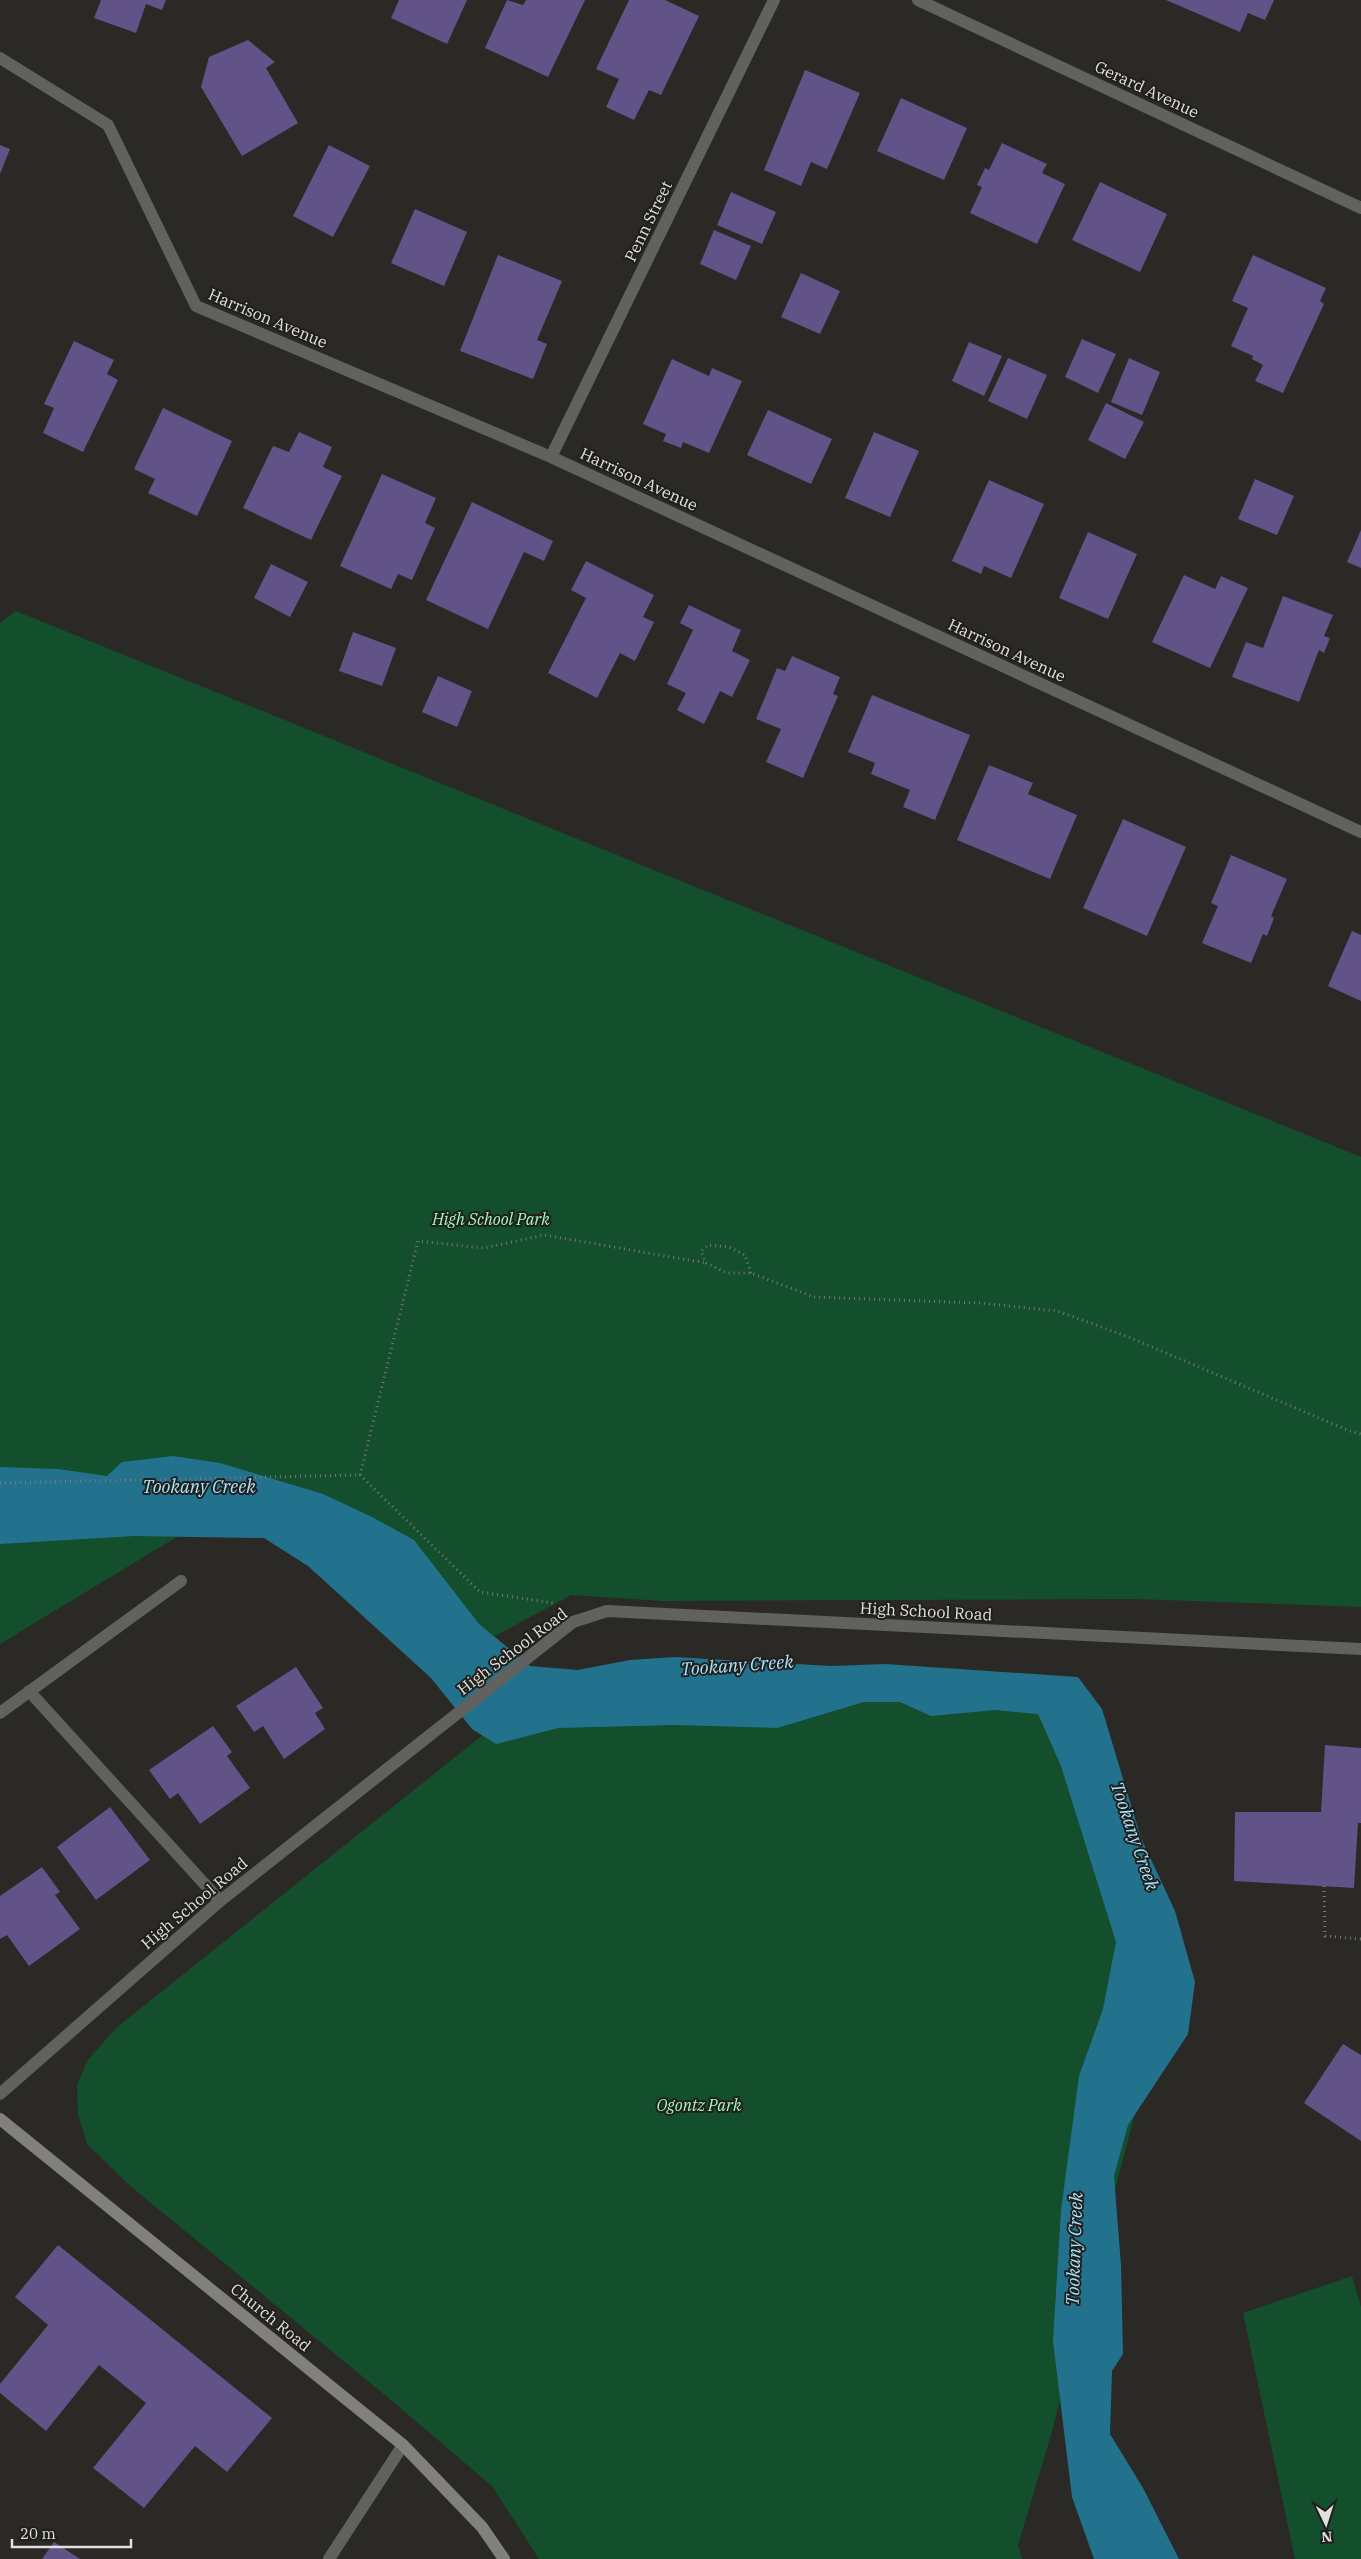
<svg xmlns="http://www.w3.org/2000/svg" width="1361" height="2559" font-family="'IBM Plex Serif',serif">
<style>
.green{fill:#134e2d}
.water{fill:#22728e}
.building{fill:#615288}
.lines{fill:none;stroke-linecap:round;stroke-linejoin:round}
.path{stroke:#797875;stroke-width:3;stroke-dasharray:1 4;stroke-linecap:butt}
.lane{stroke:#61615f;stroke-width:12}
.street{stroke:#61615f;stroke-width:12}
.secondary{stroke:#81807e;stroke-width:12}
.labels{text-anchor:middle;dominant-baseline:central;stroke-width:4;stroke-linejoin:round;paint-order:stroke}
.street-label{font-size:16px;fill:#e1e0de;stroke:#201f1c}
.park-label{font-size:16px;font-style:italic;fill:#a4fbc0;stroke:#201f1c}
.water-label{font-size:18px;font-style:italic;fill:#a9e5ff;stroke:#201f1c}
</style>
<rect width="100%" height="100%" fill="#2a2925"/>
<path class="green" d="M 16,611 L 1361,1157 L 1361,1607 L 1134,1599 L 663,1601 L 571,1595 L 480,1644 L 218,1512 L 0,1644 L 0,623 Z
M 564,1670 L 1045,1685 L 1131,1873 L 1143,2083 L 1051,2435 L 1018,2545 L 1022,2559 L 539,2559 L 492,2486 L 379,2390 L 129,2185 L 87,2144 L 78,2114 L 77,2086 L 87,2061 L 116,2028 Z
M 1352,2276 L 1361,2307 L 1361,2559 L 1295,2559 L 1243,2313 Z"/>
<path class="water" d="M 173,1456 L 220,1463 L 323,1494 L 372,1517 L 414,1540 L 479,1624 L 530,1666 L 578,1670 L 630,1660 L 675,1657 L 831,1666 L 885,1664 L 1078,1677 L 1102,1709 L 1141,1838 L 1175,1911 L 1195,1982 L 1188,2034 L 1128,2125 L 1114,2176 L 1121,2265 L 1123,2354 L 1112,2371 L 1110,2434 L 1143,2488 L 1179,2559 L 1094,2559 L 1072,2497 L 1053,2341 L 1061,2210 L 1079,2076 L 1103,2009 L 1116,1942 L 1061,1766 L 1038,1714 L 995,1710 L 931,1716 L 900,1702 L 864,1702 L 777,1728 L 675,1725 L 558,1728 L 496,1744 L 472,1729 L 431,1678 L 308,1566 L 264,1538 L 134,1536 L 0,1544 L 0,1467 L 58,1469 L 107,1476 L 122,1462 Z"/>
<path class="building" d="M 101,0 L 166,0 L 162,10 L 146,4 L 136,33 L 94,18 Z
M 399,0 L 467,0 L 447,44 L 391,18 Z
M 507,0 L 523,5 L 526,0 L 585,0 L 548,77 L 485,48 Z
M 629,0 L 665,0 L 699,16 L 661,95 L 649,90 L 634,120 L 606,107 L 619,79 L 596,69 Z
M 1166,0 L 1274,0 L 1265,20 L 1248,13 L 1240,32 Z
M 248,40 L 275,62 L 266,68 L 298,123 L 242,156 L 201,87 L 209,57 Z
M 805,70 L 860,93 L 827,169 L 811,162 L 801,186 L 764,170 Z
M 901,98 L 967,128 L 944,180 L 877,151 Z
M 1002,143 L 1047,164 L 1042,173 L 1065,184 L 1037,244 L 970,213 L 982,187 L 977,185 L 985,168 L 989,170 Z
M 0,145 L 10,149 L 0,174 Z
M 329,145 L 370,166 L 333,237 L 293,216 Z
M 1100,182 L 1167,214 L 1140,272 L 1072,240 Z
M 731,192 L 776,212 L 762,244 L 717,225 Z
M 415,209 L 467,232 L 444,286 L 391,263 Z
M 714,230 L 751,246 L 736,280 L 700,264 Z
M 498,255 L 562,281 L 537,340 L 547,344 L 533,379 L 460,351 Z
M 1253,255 L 1326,288 L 1320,301 L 1324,304 L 1283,393 L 1255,381 L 1263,365 L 1252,359 L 1253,356 L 1231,346 L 1248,308 L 1232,301 Z
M 801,273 L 840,291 L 820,334 L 781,317 Z
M 1082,339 L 1116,354 L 1098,393 L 1065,377 Z
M 74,341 L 114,360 L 107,374 L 118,380 L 83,452 L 43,433 L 54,408 L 44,404 Z
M 969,342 L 1002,356 L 984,396 L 952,381 Z
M 1008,358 L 1047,375 L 1027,419 L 988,401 Z
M 1129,358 L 1160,372 L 1142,415 L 1111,402 Z
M 672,359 L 709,376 L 712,368 L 742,381 L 709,453 L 683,442 L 681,448 L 663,441 L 666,434 L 643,424 Z
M 1106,403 L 1144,422 L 1125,459 L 1088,440 Z
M 163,408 L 232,441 L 197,516 L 148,493 L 155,479 L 134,469 Z
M 768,410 L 832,439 L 811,484 L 747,455 Z
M 299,432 L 332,447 L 323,467 L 342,476 L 311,540 L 243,508 L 273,446 L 289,452 Z
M 874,432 L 919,451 L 890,517 L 845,498 Z
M 382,474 L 436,498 L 425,523 L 435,528 L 412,580 L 398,574 L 391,589 L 340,566 Z
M 1255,479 L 1294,496 L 1277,535 L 1238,519 Z
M 989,480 L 1044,504 L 1011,578 L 984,566 L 981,574 L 952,561 Z
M 472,502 L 553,541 L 544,561 L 524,552 L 488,629 L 426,600 Z
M 1361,530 L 1361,568 L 1347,562 Z
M 1088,532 L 1137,554 L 1108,619 L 1059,598 Z
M 586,561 L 654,595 L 643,617 L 654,622 L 635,661 L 620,653 L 597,698 L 548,673 L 586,598 L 571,590 Z
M 271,564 L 308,582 L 290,617 L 254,598 Z
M 1184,575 L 1215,589 L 1221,576 L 1248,588 L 1210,668 L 1152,642 Z
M 1283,596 L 1333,615 L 1324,636 L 1330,638 L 1324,653 L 1319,650 L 1299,702 L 1232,677 L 1246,642 L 1263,648 Z
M 689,605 L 741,630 L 732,651 L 750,660 L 732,697 L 720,691 L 704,724 L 677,710 L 686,693 L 667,684 L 693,630 L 680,623 Z
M 353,632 L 396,648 L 382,686 L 339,671 Z
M 792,656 L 840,677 L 833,694 L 838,696 L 803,778 L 766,762 L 781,729 L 756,719 L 777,668 L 785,671 Z
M 438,676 L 472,691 L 457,727 L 422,712 Z
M 872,695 L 970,735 L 935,820 L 903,807 L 910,790 L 871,774 L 875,763 L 848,752 Z
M 989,765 L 1033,783 L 1028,794 L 1077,815 L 1050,879 L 957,840 Z
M 1123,819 L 1186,847 L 1147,936 L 1083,908 Z
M 1231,855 L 1287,879 L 1271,916 L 1274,918 L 1267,936 L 1263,934 L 1251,963 L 1202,943 L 1218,906 L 1211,903 Z
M 1352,931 L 1361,935 L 1361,1001 L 1328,986 Z
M 296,1667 L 323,1708 L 315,1713 L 325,1729 L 284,1759 L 263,1726 L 254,1732 L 236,1706 Z
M 213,1726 L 232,1752 L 227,1756 L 250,1788 L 200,1824 L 178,1793 L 170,1799 L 149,1770 Z
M 1325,1745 L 1361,1748 L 1361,1823 L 1358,1823 L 1354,1888 L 1234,1881 L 1235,1812 L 1321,1812 Z
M 110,1807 L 150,1860 L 96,1900 L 57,1847 Z
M 42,1867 L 60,1892 L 55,1895 L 80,1929 L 29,1966 L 7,1935 L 0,1939 L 0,1896 Z
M 1343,2044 L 1361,2055 L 1361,2141 L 1304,2103 Z
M 58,2245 L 272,2418 L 227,2472 L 195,2446 L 144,2508 L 93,2468 L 146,2403 L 99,2365 L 46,2431 L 0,2393 L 0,2384 L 48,2325 L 15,2297 Z
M 54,2542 L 80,2559 L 42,2559 Z"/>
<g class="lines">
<path class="path" d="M 751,1273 L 745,1255 L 729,1247 L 708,1245 L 701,1251 L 706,1263 L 727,1273 L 751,1273 L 814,1297 L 979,1303 L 1057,1311 L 1126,1336 L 1352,1432 L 1361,1434
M 360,1475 L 418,1241 L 484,1248 L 544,1235 L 706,1263
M 0,1483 L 360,1475 L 480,1592 L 553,1603
M 1324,1886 L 1325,1936 L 1361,1939"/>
<path class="lane" d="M 29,1691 L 220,1901
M 0,1713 L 181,1581"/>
<path class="street" d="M 918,0 L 1361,208
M 0,58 L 108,125 L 196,306 L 551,457 L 1361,832
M 551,457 L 774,0
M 0,2094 L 220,1901 L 573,1622 L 607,1611 L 1361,1649
M 329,2559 L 403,2445"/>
<path class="secondary" d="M 0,2119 L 403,2445 L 482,2527 L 504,2559"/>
</g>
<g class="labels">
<g class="street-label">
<text transform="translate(1147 89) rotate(25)">Gerard Avenue</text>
<text transform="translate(648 221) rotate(-64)">Penn Street</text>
<text transform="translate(268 318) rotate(23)">Harrison Avenue</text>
<text transform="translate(639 479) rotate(25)">Harrison Avenue</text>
<text transform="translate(1007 650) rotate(25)">Harrison Avenue</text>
<text transform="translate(926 1611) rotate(3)">High School Road</text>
<text transform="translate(512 1651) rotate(-37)">High School Road</text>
<text transform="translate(194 1903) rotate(-40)">High School Road</text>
<text transform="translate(271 2317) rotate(39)">Church Road</text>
</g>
<g class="park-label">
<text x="491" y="1219">High School Park</text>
<text x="699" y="2105">Ogontz Park</text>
</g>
<g class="water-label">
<text x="199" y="1486">Tookany Creek</text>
<text transform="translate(737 1665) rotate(-4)">Tookany Creek</text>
<text transform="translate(1135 1836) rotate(71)">Tookany Creek</text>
<text transform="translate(1074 2249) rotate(-88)">Tookany Creek</text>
</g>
</g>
<g transform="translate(1326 2524) rotate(176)" stroke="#201f1c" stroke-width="4" paint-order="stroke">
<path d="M0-4L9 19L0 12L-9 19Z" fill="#e1e0de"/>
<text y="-8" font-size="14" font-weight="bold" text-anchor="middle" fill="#e1e0de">N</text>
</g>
<path d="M12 2539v8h119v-8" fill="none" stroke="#e1e0de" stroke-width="2.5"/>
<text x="20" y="2539" font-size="15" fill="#e1e0de" stroke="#201f1c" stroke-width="4" paint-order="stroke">20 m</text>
</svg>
